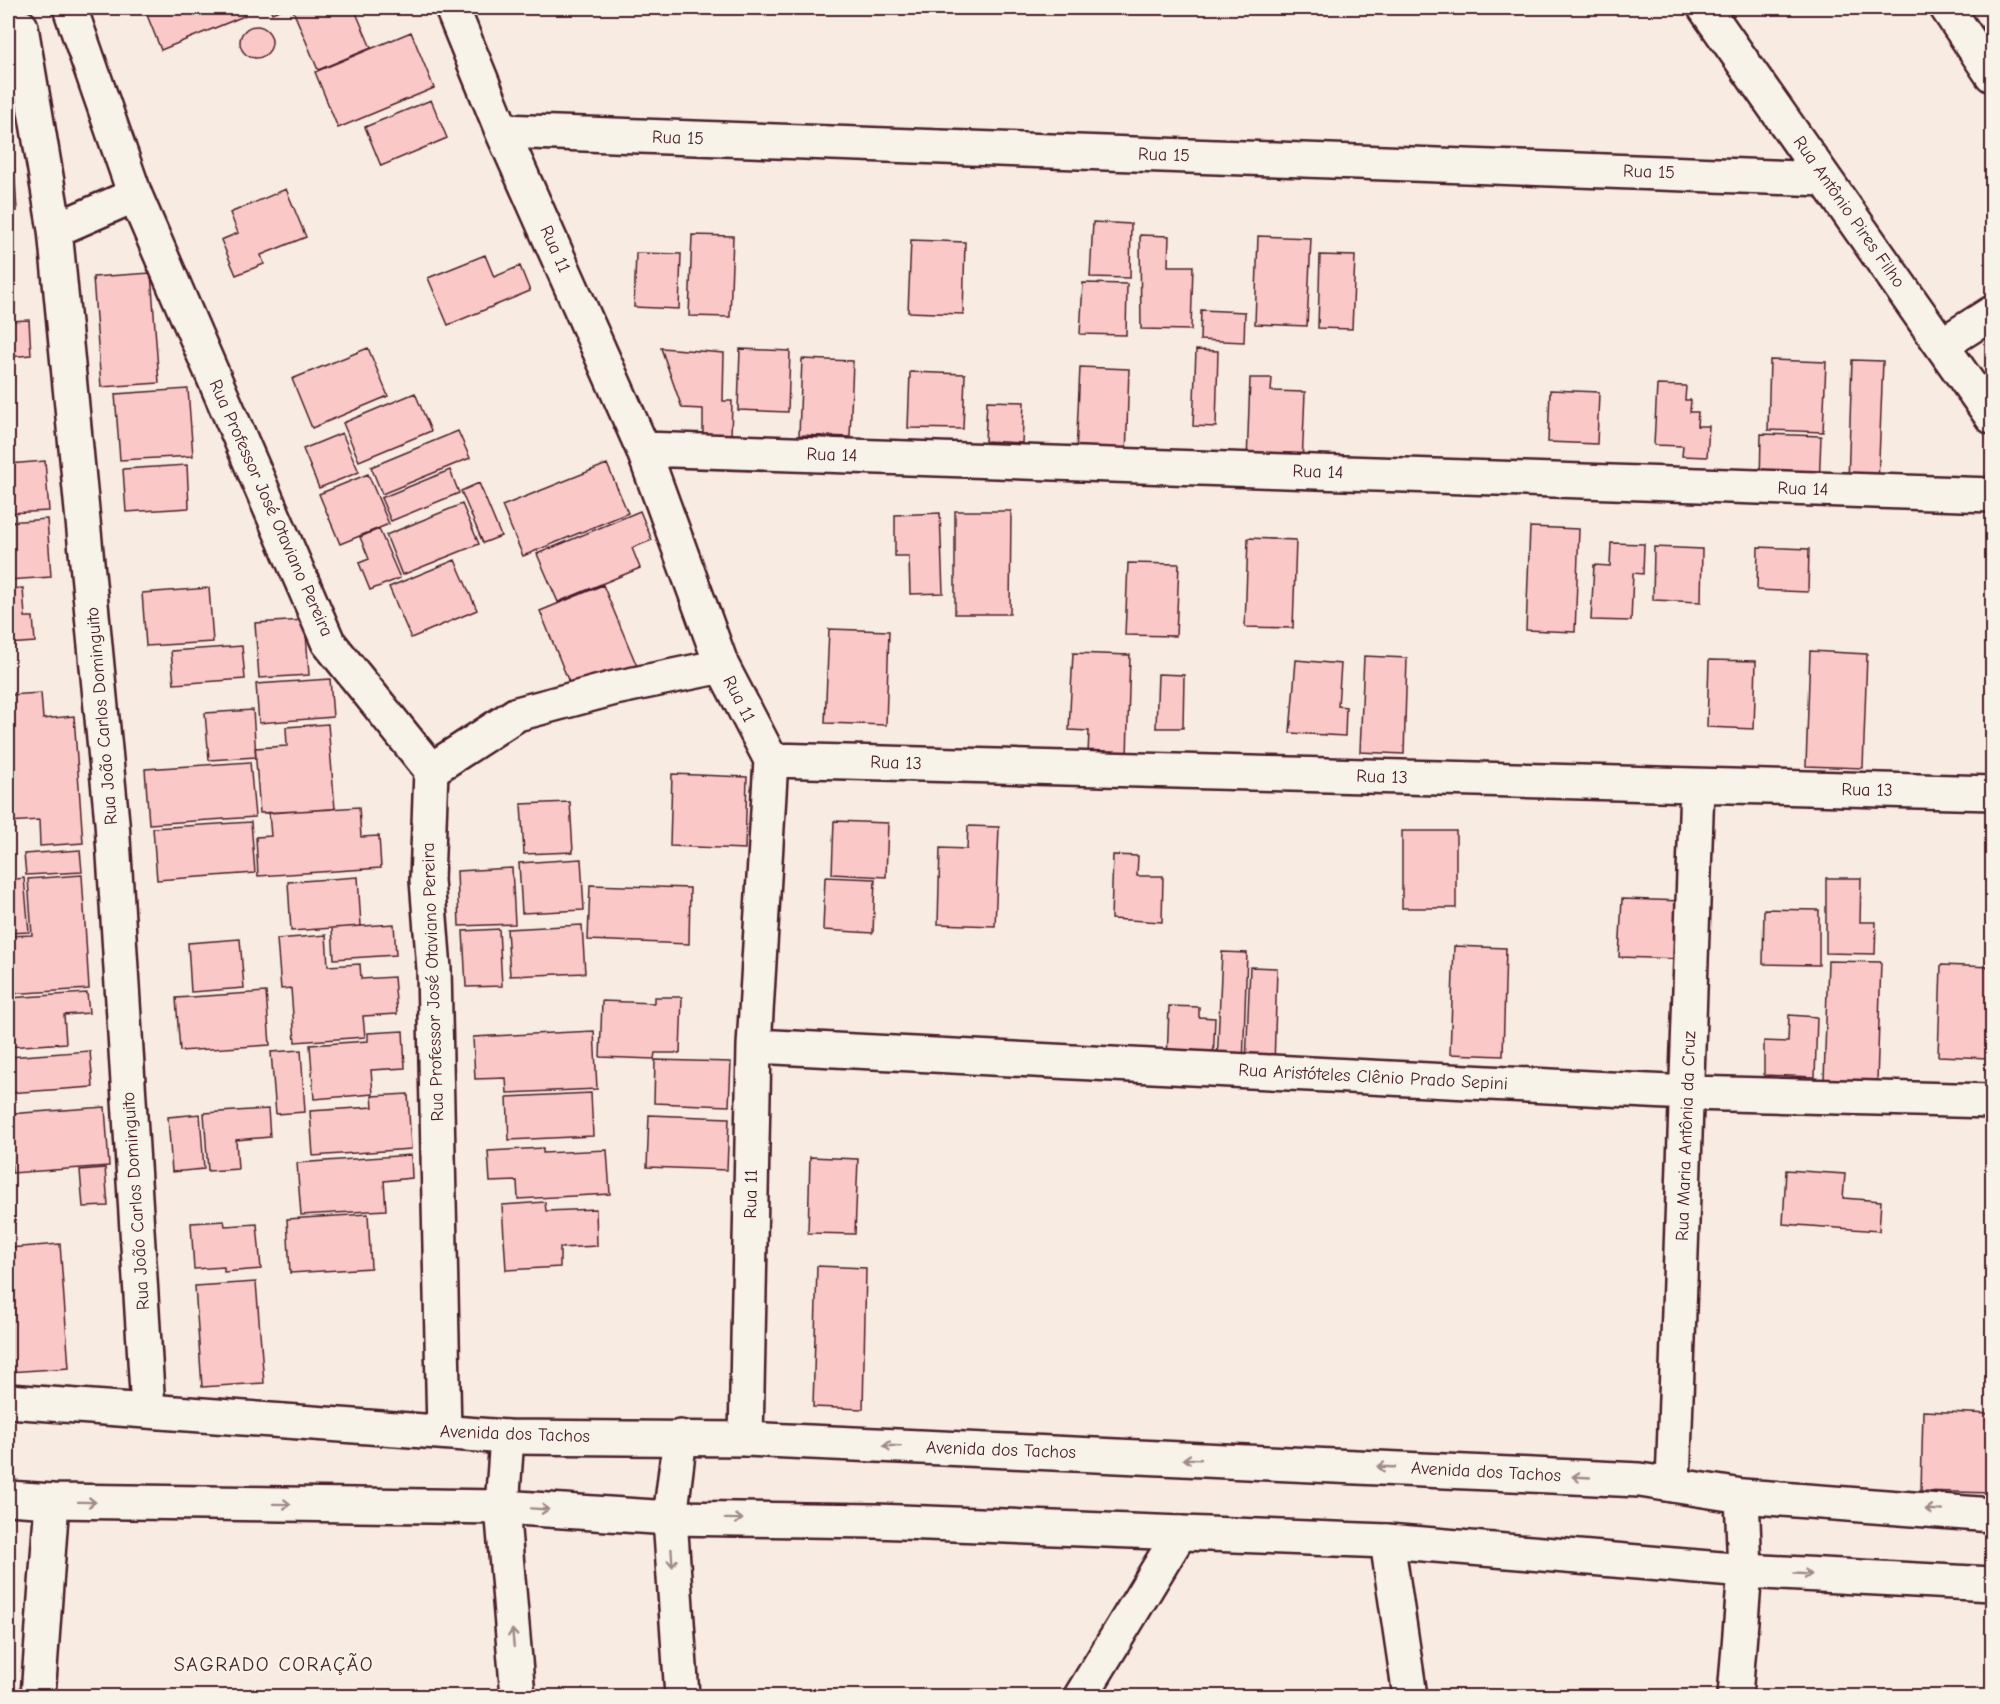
<svg xmlns="http://www.w3.org/2000/svg" width="2000" height="1704" font-family="'Comic Neue',sans-serif">
<style>
.building{fill:#fac9c7;stroke:#4a1f2b;stroke-width:1.5}
.lines{fill:none;stroke-linecap:round;stroke-linejoin:round}
.minor-casing{stroke:#4a1f2b;stroke-width:38}
.tertiary-casing{stroke:#4a1f2b;stroke-width:38}
.minor{stroke:#f7f3e8;stroke-width:33}
.tertiary{stroke:#f7f3e8;stroke-width:33}
.oneway{stroke:#a0898a}
.labels{text-anchor:middle;dominant-baseline:central;stroke-width:4.5;stroke-linejoin:round;paint-order:stroke}
.street-label{font-size:18px;fill:#4a1f2b;stroke:#f7f3e8}
.neighbourhood-label{font-size:20px;letter-spacing:1.5px;fill:#4a1f2b;stroke:#f7f3e8}
</style>
<rect width="100%" height="100%" fill="#f8ebe1"/>
<filter id="ink" filterUnits="userSpaceOnUse"><feTurbulence type="fractalNoise" baseFrequency=".0167" numOctaves="2"/><feDisplacementMap in="SourceGraphic" scale="12" xChannelSelector="R" yChannelSelector="G"/><feConvolveMatrix kernelMatrix="1 2 1 2 8 2 1 2 1" color-interpolation-filters="sRGB"/></filter>
<g filter="url(#ink)">
<path class="building" d="M 8,8 L 24,8 L 24,11 L 8,12 Z
M 151,8 L 240,8 L 244,16 L 161,50 L 145,10 Z
M 270,8 L 284,8 L 272,13 Z
M 292,8 L 354,8 L 371,48 L 318,70 Z
M240 42a16 16 0 1 1 32 0a16 16 0 1 1-32 0Z
M 411,32 L 434,88 L 338,128 L 315,72 Z
M 431,100 L 447,138 L 381,166 L 365,127 Z
M 13,149 L 17,211 L 8,211 L 8,150 Z
M 286,189 L 306,237 L 261,255 L 264,264 L 236,275 L 221,240 L 238,233 L 230,213 Z
M 1093,222 L 1131,224 L 1130,278 L 1090,277 Z
M 692,235 L 733,236 L 730,317 L 689,316 Z
M 1140,235 L 1169,236 L 1168,266 L 1193,266 L 1191,330 L 1141,329 Z
M 1258,236 L 1311,238 L 1307,326 L 1255,324 Z
M 911,240 L 965,242 L 963,314 L 908,312 Z
M 636,253 L 681,254 L 679,309 L 634,307 Z
M 485,255 L 494,277 L 520,266 L 530,291 L 448,325 L 428,278 Z
M 1320,255 L 1355,256 L 1352,329 L 1318,328 Z
M 151,273 L 159,383 L 101,387 L 93,277 Z
M 1083,283 L 1127,284 L 1126,335 L 1080,334 Z
M 1201,310 L 1245,312 L 1244,342 L 1200,340 Z
M 29,320 L 31,355 L 8,357 L 8,321 Z
M 368,348 L 388,396 L 312,428 L 292,379 Z
M 661,348 L 724,353 L 723,401 L 732,401 L 731,438 L 703,436 L 703,409 L 682,408 Z
M 740,349 L 790,351 L 788,412 L 738,410 Z
M 1196,350 L 1218,351 L 1216,427 L 1193,426 Z
M 802,359 L 853,361 L 850,437 L 799,435 Z
M 1770,360 L 1826,362 L 1823,432 L 1768,430 Z
M 1852,360 L 1883,361 L 1878,484 L 1848,483 Z
M 1080,367 L 1129,369 L 1126,457 L 1076,455 Z
M 910,372 L 965,374 L 963,429 L 908,428 Z
M 1250,378 L 1272,378 L 1271,391 L 1305,392 L 1302,465 L 1247,463 Z
M 1657,385 L 1686,386 L 1685,400 L 1691,400 L 1690,412 L 1698,412 L 1697,426 L 1709,426 L 1707,457 L 1682,456 L 1683,446 L 1654,445 Z
M 188,389 L 193,456 L 120,460 L 115,394 Z
M 1550,390 L 1599,392 L 1597,444 L 1548,442 Z
M 415,393 L 431,431 L 359,461 L 343,423 Z
M 987,401 L 1024,402 L 1022,443 L 985,441 Z
M 458,431 L 470,458 L 382,494 L 371,467 Z
M 342,433 L 359,472 L 319,488 L 303,449 Z
M 1761,434 L 1821,436 L 1819,487 L 1760,485 Z
M 45,461 L 49,511 L 8,513 L 8,464 Z
M 607,464 L 628,513 L 523,556 L 502,506 Z
M 187,465 L 189,508 L 126,512 L 123,469 Z
M 450,470 L 459,493 L 391,521 L 381,498 Z
M 368,474 L 389,524 L 340,544 L 319,494 Z
M 479,483 L 501,536 L 483,543 L 461,491 Z
M 462,504 L 479,544 L 402,575 L 386,535 Z
M 640,511 L 652,540 L 632,548 L 640,568 L 558,602 L 537,554 Z
M 955,511 L 1011,511 L 1010,614 L 955,614 Z
M 940,513 L 943,593 L 910,594 L 909,556 L 895,556 L 895,515 Z
M 47,519 L 51,577 L 8,580 L 8,522 Z
M 1530,527 L 1579,529 L 1575,632 L 1526,630 Z
M 379,529 L 400,578 L 370,590 L 359,563 L 369,559 L 360,537 Z
M 1248,538 L 1296,540 L 1293,628 L 1245,627 Z
M 1611,543 L 1644,544 L 1643,574 L 1633,573 L 1631,621 L 1591,620 L 1594,565 L 1610,566 Z
M 1654,547 L 1702,549 L 1701,602 L 1653,600 Z
M 1758,547 L 1809,549 L 1808,592 L 1757,590 Z
M 455,560 L 477,610 L 411,638 L 389,587 Z
M 1128,563 L 1179,564 L 1176,636 L 1125,635 Z
M 603,585 L 639,671 L 575,697 L 540,611 Z
M 23,588 L 25,617 L 33,617 L 35,642 L 8,644 L 8,589 Z
M 209,588 L 213,642 L 146,646 L 142,593 Z
M 305,620 L 309,675 L 259,678 L 255,623 Z
M 829,629 L 889,631 L 886,725 L 825,723 Z
M 242,646 L 245,679 L 174,684 L 171,651 Z
M 1810,651 L 1867,654 L 1863,768 L 1806,766 Z
M 1073,653 L 1130,655 L 1127,757 L 1088,755 L 1089,731 L 1069,730 Z
M 1364,656 L 1407,658 L 1404,754 L 1360,752 Z
M 1296,660 L 1341,664 L 1338,706 L 1346,707 L 1345,736 L 1290,733 Z
M 1709,660 L 1756,661 L 1754,729 L 1707,727 Z
M 1158,674 L 1184,675 L 1183,728 L 1156,728 Z
M 330,679 L 333,717 L 259,723 L 256,684 Z
M 41,693 L 43,719 L 74,716 L 83,843 L 40,846 L 39,820 L 8,822 L 8,695 Z
M 253,710 L 256,757 L 209,760 L 205,713 Z
M 328,724 L 335,809 L 260,813 L 255,748 L 287,746 L 286,727 Z
M 250,762 L 255,817 L 149,824 L 145,769 Z
M 672,774 L 747,777 L 745,849 L 670,846 Z
M 570,802 L 573,852 L 524,854 L 521,804 Z
M 359,807 L 361,837 L 379,836 L 381,868 L 258,876 L 256,837 L 271,836 L 269,813 Z
M 834,821 L 888,823 L 886,877 L 832,874 Z
M 251,822 L 255,873 L 157,880 L 153,828 Z
M 968,826 L 999,827 L 995,926 L 938,924 L 940,848 L 967,849 Z
M 1402,831 L 1456,831 L 1456,908 L 1402,908 Z
M 80,850 L 82,872 L 26,875 L 24,854 Z
M 1113,855 L 1138,856 L 1137,876 L 1163,876 L 1162,922 L 1111,919 Z
M 581,859 L 584,910 L 522,913 L 519,863 Z
M 512,868 L 515,924 L 459,926 L 457,871 Z
M 82,875 L 89,989 L 8,994 L 8,936 L 32,935 L 28,879 Z
M 358,877 L 361,926 L 291,931 L 288,882 Z
M 825,877 L 875,879 L 873,933 L 823,930 Z
M 24,878 L 29,932 L 8,933 L 8,880 Z
M 1826,878 L 1861,878 L 1860,922 L 1876,922 L 1875,954 L 1826,953 Z
M 590,885 L 690,888 L 689,944 L 588,940 Z
M 1622,899 L 1684,901 L 1682,959 L 1619,957 Z
M 1764,909 L 1819,910 L 1819,965 L 1763,964 Z
M 394,924 L 396,955 L 334,959 L 332,928 Z
M 582,925 L 585,973 L 510,976 L 507,929 Z
M 499,929 L 502,986 L 466,987 L 463,931 Z
M 326,935 L 328,966 L 360,964 L 361,979 L 394,977 L 397,1014 L 363,1016 L 365,1037 L 295,1042 L 291,988 L 281,989 L 277,939 Z
M 240,939 L 244,988 L 191,992 L 188,943 Z
M 1454,946 L 1506,948 L 1503,1056 L 1450,1054 Z
M 1222,952 L 1247,953 L 1243,1066 L 1217,1065 Z
M 1828,961 L 1881,962 L 1877,1082 L 1824,1081 Z
M 1941,965 L 1992,967 L 1989,1058 L 1938,1056 Z
M 1250,967 L 1277,968 L 1274,1066 L 1246,1065 Z
M 266,992 L 270,1045 L 180,1051 L 176,998 Z
M 87,993 L 89,1013 L 64,1015 L 66,1043 L 8,1047 L 8,998 Z
M 654,997 L 682,997 L 680,1053 L 655,1053 L 654,1059 L 600,1057 L 602,1001 L 654,1003 Z
M 1169,1006 L 1199,1007 L 1199,1017 L 1215,1018 L 1213,1063 L 1167,1061 Z
M 1789,1015 L 1817,1017 L 1815,1077 L 1764,1075 L 1764,1041 L 1788,1042 Z
M 403,1031 L 405,1068 L 371,1070 L 373,1094 L 314,1099 L 310,1045 L 368,1041 L 368,1033 Z
M 594,1031 L 597,1089 L 507,1093 L 506,1078 L 475,1079 L 473,1037 Z
M 301,1050 L 305,1112 L 276,1114 L 271,1052 Z
M 90,1051 L 93,1087 L 8,1093 L 8,1057 Z
M 655,1060 L 731,1062 L 729,1106 L 654,1103 Z
M 591,1093 L 593,1136 L 509,1140 L 507,1097 Z
M 408,1094 L 411,1149 L 313,1156 L 310,1111 L 373,1107 L 372,1096 Z
M 105,1107 L 109,1166 L 12,1173 L 8,1114 Z
M 268,1109 L 270,1137 L 236,1140 L 238,1169 L 208,1171 L 204,1113 Z
M 200,1114 L 204,1169 L 172,1172 L 168,1117 Z
M 649,1115 L 729,1118 L 727,1170 L 647,1167 Z
M 543,1148 L 543,1153 L 607,1150 L 610,1194 L 518,1199 L 517,1181 L 490,1182 L 488,1151 Z
M 411,1155 L 412,1178 L 384,1181 L 386,1210 L 301,1215 L 297,1163 Z
M 810,1157 L 858,1159 L 855,1234 L 808,1233 Z
M 105,1168 L 108,1206 L 83,1207 L 80,1170 Z
M 1786,1170 L 1845,1174 L 1843,1198 L 1881,1201 L 1879,1231 L 1783,1224 Z
M 545,1202 L 546,1211 L 596,1209 L 597,1246 L 560,1248 L 560,1267 L 506,1270 L 502,1205 Z
M 368,1214 L 371,1268 L 290,1273 L 287,1219 Z
M 224,1221 L 225,1226 L 257,1224 L 261,1269 L 224,1272 L 224,1267 L 194,1269 L 191,1223 Z
M 60,1244 L 69,1368 L 8,1372 L 8,1248 Z
M 817,1266 L 866,1268 L 863,1409 L 813,1407 Z
M 256,1282 L 264,1383 L 202,1387 L 195,1286 Z
M 1923,1411 L 1992,1414 L 1992,1493 L 1921,1491 Z"/>
<g class="lines">
<g class="minor-casing">
<path id="minor" d="M 70,8 L 135,195 L 328,642 L 431,770 L 427,880 L 434,969 L 444,1432
M 452,8 L 502,131 L 643,449 L 722,666 L 771,760 L 754,1046 L 746,1439
M 1705,8 L 1992,417
M 1947,8 L 1992,75
M 21,27 L 55,230 L 112,822 L 148,1409
M 502,131 L 1825,179
M 55,230 L 135,195
M 1943,344 L 1992,313
M 643,449 L 1992,495
M 771,760 L 1992,793
M 431,770 L 517,714 L 615,688 L 722,666
M 754,1046 L 1688,1093 L 1992,1101
M 507,1437 L 502,1507 L 518,1696
M 680,1437 L 670,1518 L 682,1696
M 1673,1485 L 1697,786
M 1387,1541 L 1410,1696
M 38,1696 L 52,1501
M 1081,1696 L 1180,1533
M 1735,1696 L 1745,1571 L 1992,1584"/>
</g>
<g class="tertiary-casing">
<path id="tertiary" d="M 8,1401 L 507,1437 L 746,1439 L 1640,1480 L 1742,1496 L 1992,1515
M 8,1498 L 52,1501 L 502,1507 L 670,1518 L 875,1521 L 1387,1541 L 1745,1571 L 1742,1496"/>
</g>
<use href="#minor" class="minor"/>
<use href="#tertiary" class="tertiary"/>
</g>
<defs><path id="oneway-shaft" d="M-6 0H5M1.5-3L5.5 0L1.5 3" fill="none" stroke-width="1.6" stroke-linecap="round" stroke-linejoin="round" transform="scale(1.5)"/></defs>
<g class="oneway">
<use href="#oneway-shaft" transform="translate(892 1446) rotate(-178)"/>
<use href="#oneway-shaft" transform="translate(1192 1459) rotate(-178)"/>
<use href="#oneway-shaft" transform="translate(1386 1467) rotate(-178)"/>
<use href="#oneway-shaft" transform="translate(1581 1477) rotate(-177)"/>
<use href="#oneway-shaft" transform="translate(87 1502) rotate(1)"/>
<use href="#oneway-shaft" transform="translate(282 1504) rotate(1)"/>
<use href="#oneway-shaft" transform="translate(540 1509) rotate(4)"/>
<use href="#oneway-shaft" transform="translate(1934 1510) rotate(-176)"/>
<use href="#oneway-shaft" transform="translate(734 1519) rotate(1)"/>
<use href="#oneway-shaft" transform="translate(672 1558) rotate(86)"/>
<use href="#oneway-shaft" transform="translate(1803 1574) rotate(3)"/>
<use href="#oneway-shaft" transform="translate(513 1638) rotate(-95)"/>
</g>
</g>
<g class="labels">
<g class="street-label">
<text transform="translate(678 138) rotate(2)">Rua 15</text>
<text transform="translate(1164 155) rotate(2)">Rua 15</text>
<text transform="translate(1649 172) rotate(2)">Rua 15</text>
<text transform="translate(1849 212) rotate(55)">Rua Antônio Pires Filho</text>
<text transform="translate(555 249) rotate(66)">Rua 11</text>
<text transform="translate(832 455) rotate(2)">Rua 14</text>
<text transform="translate(1318 472) rotate(2)">Rua 14</text>
<text transform="translate(1803 489) rotate(2)">Rua 14</text>
<text transform="translate(271 508) rotate(66)">Rua Professor José Otaviano Pereira</text>
<text transform="translate(739 699) rotate(63)">Rua 11</text>
<text transform="translate(102 716) rotate(-95)">Rua João Carlos Dominguito</text>
<text transform="translate(896 763) rotate(2)">Rua 13</text>
<text transform="translate(1382 777) rotate(2)">Rua 13</text>
<text transform="translate(1867 790) rotate(1)">Rua 13</text>
<text transform="translate(433 982) rotate(-92)">Rua Professor José Otaviano Pereira</text>
<text transform="translate(1373 1077) rotate(3)">Rua Aristóteles Clênio Prado Sepini</text>
<text transform="translate(1686 1136) rotate(-88)">Rua Maria Antônia da Cruz</text>
<text transform="translate(751 1194) rotate(-89)">Rua 11</text>
<text transform="translate(136 1201) rotate(-94)">Rua João Carlos Dominguito</text>
<text transform="translate(515 1434) rotate(2)">Avenida dos Tachos</text>
<text transform="translate(1001 1450) rotate(2)">Avenida dos Tachos</text>
<text transform="translate(1486 1472) rotate(3)">Avenida dos Tachos</text>
</g>
<g class="neighbourhood-label">
<text x="274" y="1664">SAGRADO CORAÇÃO</text>
</g>
</g>
<rect width="2000" height="1704" fill="none" stroke="#f7f3e8" stroke-width="30"/>
<rect x="15" y="15" width="1970" height="1674" fill="none" stroke="#4a1f2b" stroke-width="2" filter="url(#ink)"/>
</svg>
